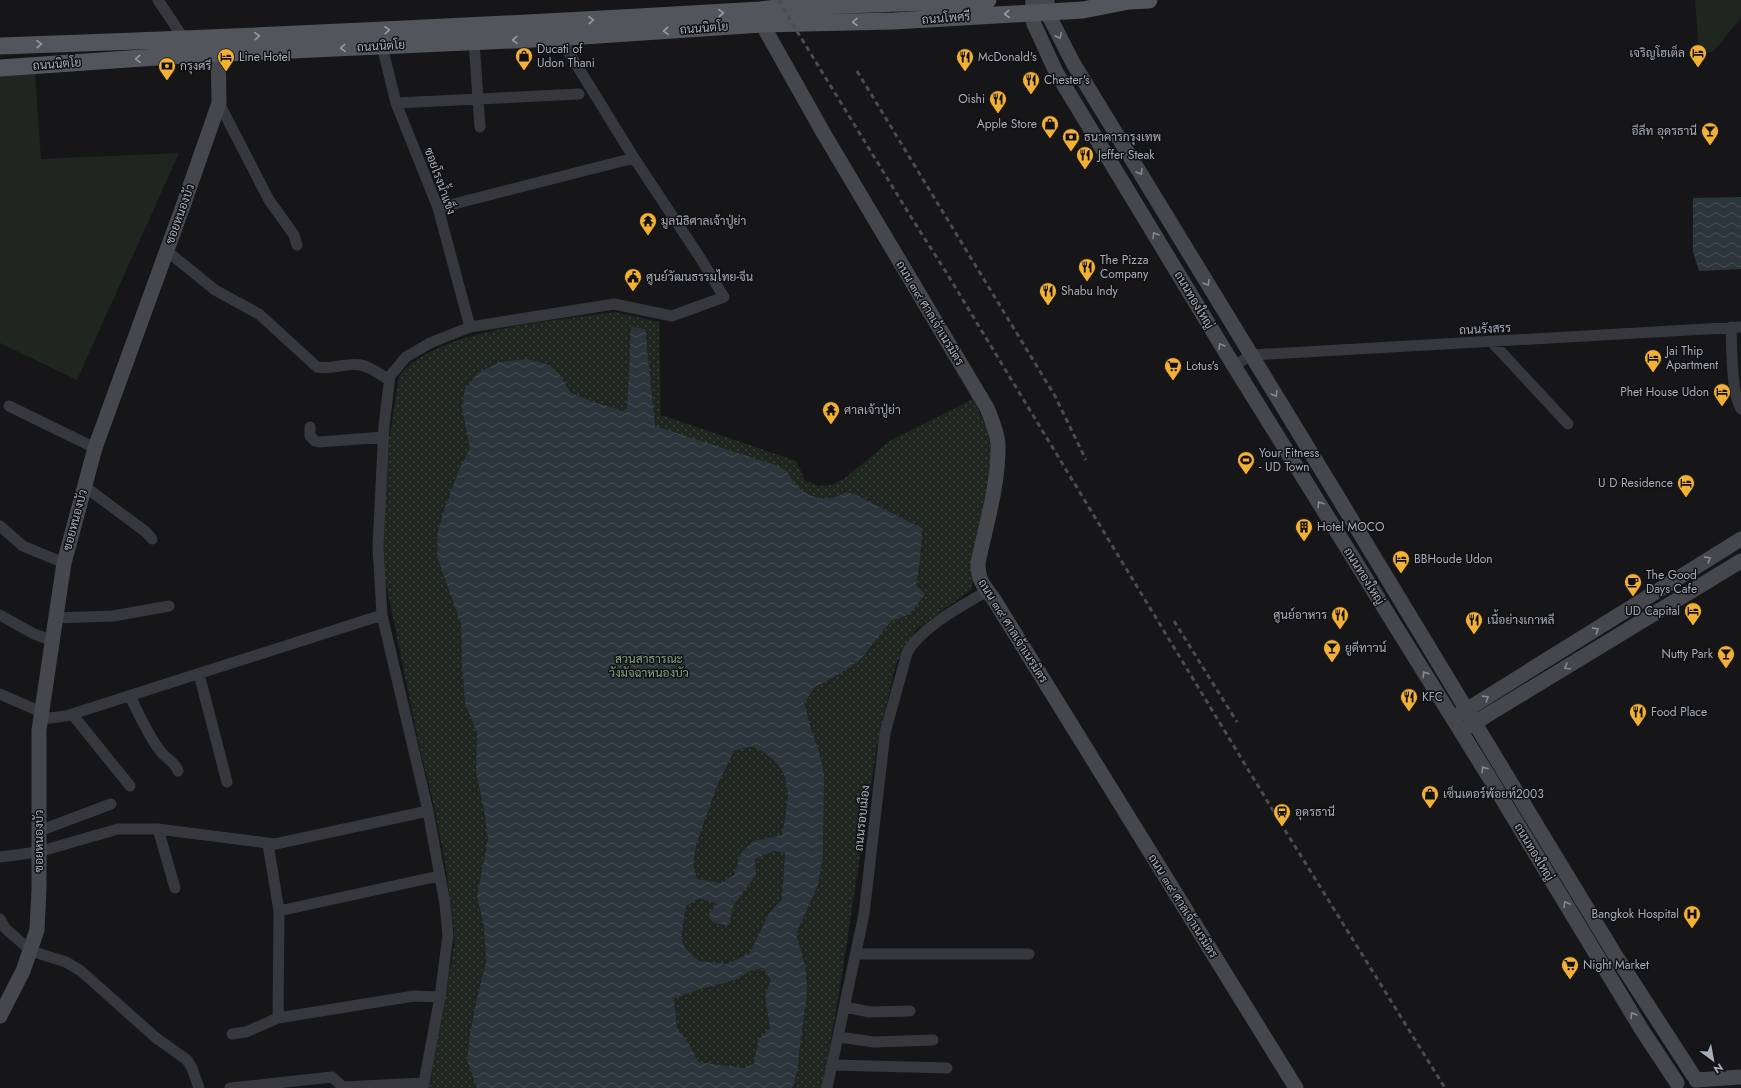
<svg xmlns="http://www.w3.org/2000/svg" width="1741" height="1088" font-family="Jost,Sarabun,sans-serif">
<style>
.grass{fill:url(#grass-dots)}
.garden{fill:#1e261f}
.water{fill:url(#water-waves);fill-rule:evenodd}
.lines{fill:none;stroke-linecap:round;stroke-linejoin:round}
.street{stroke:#37383d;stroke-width:11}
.secondary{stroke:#45474d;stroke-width:15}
.primary{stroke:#53555c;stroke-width:17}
.rail{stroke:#4a4c52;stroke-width:3;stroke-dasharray:5 4;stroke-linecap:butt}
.oneway{stroke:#979ba6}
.oneway2{stroke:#858993}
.labels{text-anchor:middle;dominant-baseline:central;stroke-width:3;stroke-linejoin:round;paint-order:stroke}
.street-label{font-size:12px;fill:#a8adb8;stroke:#111113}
.poi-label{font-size:12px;fill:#a8adb8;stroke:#111113;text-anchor:start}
.park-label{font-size:12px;fill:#7fa381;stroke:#111113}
</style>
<defs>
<pattern id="grass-dots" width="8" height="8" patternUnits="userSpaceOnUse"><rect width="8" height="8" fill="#1e261f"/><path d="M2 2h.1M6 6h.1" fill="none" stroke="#3c433d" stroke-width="1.8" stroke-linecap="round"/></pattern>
<pattern id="water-waves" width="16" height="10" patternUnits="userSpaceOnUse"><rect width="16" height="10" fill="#2c353c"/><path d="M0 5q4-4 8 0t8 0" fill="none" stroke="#485056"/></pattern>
</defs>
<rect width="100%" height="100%" fill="#161618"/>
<path class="grass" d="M 615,312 L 659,322 L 661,415 L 796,461 L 805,480 L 819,486 L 831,485 L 844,479 L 891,440 L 973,399 L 988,430 L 992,458 L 972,589 L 916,630 L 896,664 L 877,746 L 838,1000 L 822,1088 L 429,1088 L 455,939 L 445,862 L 433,802 L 419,745 L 384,574 L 382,540 L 387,453 L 399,376 C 436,328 557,321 615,312 Z"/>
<path class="garden" d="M 1695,0 L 1741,0 L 1741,18 L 1713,52 L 1699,53 Z
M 35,72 L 41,159 L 179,153 L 77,380 L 0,343 L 0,74 Z"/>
<path class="water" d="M 1741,197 L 1741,269 L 1699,271 L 1693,252 L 1693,198 Z
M 631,327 L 645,329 L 655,426 L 775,465 L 787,471 C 799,496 822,506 847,492 L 856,495 L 922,528 L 920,560 L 916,585 L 925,594 L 910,614 L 891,621 L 860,660 L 841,673 L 814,688 L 804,703 L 811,729 L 819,752 L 824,774 L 823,854 L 818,884 L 796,934 L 805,965 L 807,991 L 797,1071 L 792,1088 L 477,1088 L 467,1060 L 470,1034 L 477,998 L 486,962 L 484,926 L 477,896 L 488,839 L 484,809 L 476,772 L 477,733 L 465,703 L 462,665 L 461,624 L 437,556 L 437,535 L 444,510 L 459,470 L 470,448 L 462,408 L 465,389 L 478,373 L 500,362 L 527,359 L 549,365 L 559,374 L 571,393 L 596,403 L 627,412 ZM 751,746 C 757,749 764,752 770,757 C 796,777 787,807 782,835 L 753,841 L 741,853 L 734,875 L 721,883 L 697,879 L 693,864 L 697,842 L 716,788 L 734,751 ZM 774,851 L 785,853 L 782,899 L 768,915 L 750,953 L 727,964 L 699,961 L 685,948 L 681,937 L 686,906 L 699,898 L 717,904 L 708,915 L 713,923 L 729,925 L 733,906 L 756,875 L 755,859 ZM 763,968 L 771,980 L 765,995 L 770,1028 L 758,1040 L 754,1064 L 744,1068 L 698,1062 L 688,1042 L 677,1029 L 674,998 L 704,988 L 735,980 L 750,971 Z"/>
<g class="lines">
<path class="street" d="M 158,0 L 184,39
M 474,42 L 480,127
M 382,46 L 396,103 L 438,208 L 470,327
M 219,103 L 269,200 L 294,235 L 297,245
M 396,103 L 579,94
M 438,208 L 634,158
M 167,251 L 215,290 L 259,314 L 317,367 C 333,370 346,362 361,365 C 371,367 381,375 389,380
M 1731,327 C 1732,348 1731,392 1741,409
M 1491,341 L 1568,424
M 1234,366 L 1251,355 L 1741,327
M 9,406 L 95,448
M 310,427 L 310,436 L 315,441 L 319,442 L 384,437
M 84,486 L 146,532 L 152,539
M 0,526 L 23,546 L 64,563
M 0,615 L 34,634 L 51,640
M 55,618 L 113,616 L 169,606
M 199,674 L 227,782
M 0,694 L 41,712
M 130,696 C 139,715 148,735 161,752 C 167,759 175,762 178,771
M 72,714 L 130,786
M 41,719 L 66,716 L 382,615
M 158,829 L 175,888
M 39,831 L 111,804
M 268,844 L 279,911 L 278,1018
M 0,857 L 38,852 L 118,829 L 158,829 L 275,844 L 428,811
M 279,911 L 439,876
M 0,919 L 5,928 L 31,951 L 66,962 L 81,971 L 155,1037 L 187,1060 L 192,1068 L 199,1088
M 856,954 L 1029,954
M 845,1007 L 870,1012 L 910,1011
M 232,1034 L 246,1032 L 278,1018 L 414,996 L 440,997
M 839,1037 L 874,1042 L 933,1040
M 833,1065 L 947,1068
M 230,1088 L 332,1077 L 343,1087 L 423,1083
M 423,1088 L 440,997 L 448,935 L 445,904 L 428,811 L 382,615 L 378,547 L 384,426 L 390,376 L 406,357 L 430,343 L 470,327 L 614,304 L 672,316 L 724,297 L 699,256 L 634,158 L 560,38
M 827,1088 L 864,914 L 885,733 L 907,653 C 920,628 962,606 987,591"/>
<path class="secondary" d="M 1033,0 L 1032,13 L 1034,24 L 1056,72 L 1234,366 L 1486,772 L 1642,1030 L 1677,1083
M 1047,0 L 1047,12 L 1073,63 L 1330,484 L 1614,953 L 1693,1075
M 762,24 L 824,134 L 987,408 C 992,420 997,432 998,444 C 999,483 986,525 978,563 C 978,580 983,585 993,598 L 1296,1088
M 1458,715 L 1741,539
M 1466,728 L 1741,561
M 0,1016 L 23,971 L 37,930 L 39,889 L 39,730 L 64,563 L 95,448 L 183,206 L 219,103 L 218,43
M 1696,1080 L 1741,1077"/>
<path class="primary" d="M 0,46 C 254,37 508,25 761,10 L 784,7 L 988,0
M 0,68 L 185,55 L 554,38 L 762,24 L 894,21 L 1083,10 L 1129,1 L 1149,0"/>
<path class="rail" d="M 779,0 L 792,23 L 911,217 L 946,272 L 1283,827 L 1445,1088
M 857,71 L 1055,396 L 1086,460
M 1174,621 L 1237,722"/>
</g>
<defs><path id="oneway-chevron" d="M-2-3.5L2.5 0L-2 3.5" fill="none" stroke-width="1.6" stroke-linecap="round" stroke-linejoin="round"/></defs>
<g class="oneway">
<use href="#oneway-chevron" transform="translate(721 13) rotate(-3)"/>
<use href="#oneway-chevron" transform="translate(1007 14) rotate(177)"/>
<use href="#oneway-chevron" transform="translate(591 20) rotate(-3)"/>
<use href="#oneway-chevron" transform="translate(855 22) rotate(179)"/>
<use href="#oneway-chevron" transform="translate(387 30) rotate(-3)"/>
<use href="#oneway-chevron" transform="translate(666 31) rotate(176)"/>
<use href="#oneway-chevron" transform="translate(257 36) rotate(-3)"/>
<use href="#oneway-chevron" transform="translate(515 40) rotate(177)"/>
<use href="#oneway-chevron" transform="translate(39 44) rotate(-2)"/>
<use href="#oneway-chevron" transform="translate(343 48) rotate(177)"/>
<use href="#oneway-chevron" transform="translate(138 59) rotate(176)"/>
</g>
<g class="oneway2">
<use href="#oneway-chevron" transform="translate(1059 36) rotate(63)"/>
<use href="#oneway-chevron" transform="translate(1140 172) rotate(59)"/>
<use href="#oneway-chevron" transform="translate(1155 235) rotate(-121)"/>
<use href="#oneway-chevron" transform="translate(1207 283) rotate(59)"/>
<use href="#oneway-chevron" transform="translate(1221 346) rotate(-121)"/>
<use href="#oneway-chevron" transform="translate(1275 394) rotate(59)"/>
<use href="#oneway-chevron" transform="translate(1320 504) rotate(-122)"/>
<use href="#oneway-chevron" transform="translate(1708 559) rotate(-32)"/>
<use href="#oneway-chevron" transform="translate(1596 630) rotate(-32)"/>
<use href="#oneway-chevron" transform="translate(1567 667) rotate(149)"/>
<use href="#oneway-chevron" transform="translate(1425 674) rotate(-122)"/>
<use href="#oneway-chevron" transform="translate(1486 698) rotate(-32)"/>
<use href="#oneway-chevron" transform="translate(1484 769) rotate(-122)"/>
<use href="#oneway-chevron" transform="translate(1566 904) rotate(-121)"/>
<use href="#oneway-chevron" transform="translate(1633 1015) rotate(-121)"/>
</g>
<defs>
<g id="hotel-pin" transform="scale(0.9)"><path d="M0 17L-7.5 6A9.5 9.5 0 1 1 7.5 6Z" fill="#f2b134" stroke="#111113"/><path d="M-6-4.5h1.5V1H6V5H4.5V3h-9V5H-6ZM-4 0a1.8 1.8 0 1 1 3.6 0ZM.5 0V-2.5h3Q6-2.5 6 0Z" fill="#111"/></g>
<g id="shop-pin" transform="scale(0.9)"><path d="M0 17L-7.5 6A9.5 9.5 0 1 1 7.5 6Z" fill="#f2b134" stroke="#111113"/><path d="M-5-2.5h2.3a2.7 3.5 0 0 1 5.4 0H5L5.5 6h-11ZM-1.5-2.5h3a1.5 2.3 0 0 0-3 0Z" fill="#111"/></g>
<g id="restaurant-pin" transform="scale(0.9)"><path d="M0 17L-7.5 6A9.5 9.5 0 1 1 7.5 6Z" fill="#f2b134" stroke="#111113"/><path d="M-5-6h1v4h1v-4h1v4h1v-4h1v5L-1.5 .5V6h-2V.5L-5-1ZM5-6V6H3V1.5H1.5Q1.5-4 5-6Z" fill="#111"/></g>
<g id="bank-pin" transform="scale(0.9)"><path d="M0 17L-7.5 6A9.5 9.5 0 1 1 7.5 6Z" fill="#f2b134" stroke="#111113"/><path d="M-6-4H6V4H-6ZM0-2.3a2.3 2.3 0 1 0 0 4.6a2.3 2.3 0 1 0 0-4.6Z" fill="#111"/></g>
<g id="bar-pin" transform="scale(0.9)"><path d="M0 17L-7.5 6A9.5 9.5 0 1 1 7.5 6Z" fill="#f2b134" stroke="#111113"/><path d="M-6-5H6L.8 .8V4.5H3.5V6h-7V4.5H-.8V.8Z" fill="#111"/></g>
<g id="temple-pin" transform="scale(0.9)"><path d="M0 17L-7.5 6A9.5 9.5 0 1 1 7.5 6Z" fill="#f2b134" stroke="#111113"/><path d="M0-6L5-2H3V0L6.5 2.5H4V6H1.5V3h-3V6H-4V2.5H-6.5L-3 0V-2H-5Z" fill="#111"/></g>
<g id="civic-pin" transform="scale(0.9)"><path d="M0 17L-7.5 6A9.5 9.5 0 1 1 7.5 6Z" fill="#f2b134" stroke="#111113"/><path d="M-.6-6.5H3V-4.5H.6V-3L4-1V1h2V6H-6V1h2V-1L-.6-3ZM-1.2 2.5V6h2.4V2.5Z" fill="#111"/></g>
<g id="supermarket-pin" transform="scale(0.9)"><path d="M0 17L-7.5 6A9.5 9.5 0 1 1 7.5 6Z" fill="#f2b134" stroke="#111113"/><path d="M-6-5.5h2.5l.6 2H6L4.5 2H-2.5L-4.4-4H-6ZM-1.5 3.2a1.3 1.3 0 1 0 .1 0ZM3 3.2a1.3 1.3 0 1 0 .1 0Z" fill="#111"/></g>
<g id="stadium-pin" transform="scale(0.9)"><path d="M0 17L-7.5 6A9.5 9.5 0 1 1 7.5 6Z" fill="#f2b134" stroke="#111113"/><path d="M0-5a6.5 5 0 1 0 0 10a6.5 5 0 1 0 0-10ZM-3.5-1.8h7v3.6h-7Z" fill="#111"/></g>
<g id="building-pin" transform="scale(0.9)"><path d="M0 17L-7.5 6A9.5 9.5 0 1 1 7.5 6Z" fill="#f2b134" stroke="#111113"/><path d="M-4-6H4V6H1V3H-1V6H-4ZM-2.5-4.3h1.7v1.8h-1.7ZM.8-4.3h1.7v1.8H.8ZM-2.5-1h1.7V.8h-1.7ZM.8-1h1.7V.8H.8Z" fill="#111"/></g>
<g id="cafe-pin" transform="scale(0.9)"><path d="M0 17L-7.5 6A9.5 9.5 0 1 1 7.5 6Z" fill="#f2b134" stroke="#111113"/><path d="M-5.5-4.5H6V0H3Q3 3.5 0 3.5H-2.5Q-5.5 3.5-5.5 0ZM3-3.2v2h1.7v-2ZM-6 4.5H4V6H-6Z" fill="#111"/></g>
<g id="station-pin" transform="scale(0.9)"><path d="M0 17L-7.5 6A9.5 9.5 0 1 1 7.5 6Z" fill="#f2b134" stroke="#111113"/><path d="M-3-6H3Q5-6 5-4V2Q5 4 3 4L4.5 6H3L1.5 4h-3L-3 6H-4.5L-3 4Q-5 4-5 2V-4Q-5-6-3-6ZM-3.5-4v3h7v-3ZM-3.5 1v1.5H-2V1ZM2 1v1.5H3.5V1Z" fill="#111"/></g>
<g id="hospital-pin" transform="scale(0.9)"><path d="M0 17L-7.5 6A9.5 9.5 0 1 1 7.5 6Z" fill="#f2b134" stroke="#111113"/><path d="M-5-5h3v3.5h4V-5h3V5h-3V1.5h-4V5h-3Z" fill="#111"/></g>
</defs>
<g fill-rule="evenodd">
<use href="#hotel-pin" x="1698" y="53"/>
<use href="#shop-pin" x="524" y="56"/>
<use href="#hotel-pin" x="226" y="57"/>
<use href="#restaurant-pin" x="965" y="57"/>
<use href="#bank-pin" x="167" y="66"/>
<use href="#restaurant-pin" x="1031" y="80"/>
<use href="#restaurant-pin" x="998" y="99"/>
<use href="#shop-pin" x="1050" y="124"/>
<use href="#bar-pin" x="1710" y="131"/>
<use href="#bank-pin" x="1071" y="137"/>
<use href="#restaurant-pin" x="1085" y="155"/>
<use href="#temple-pin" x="648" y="221"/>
<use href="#restaurant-pin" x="1087" y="267"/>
<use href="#civic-pin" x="633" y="277"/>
<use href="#restaurant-pin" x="1048" y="291"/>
<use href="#hotel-pin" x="1653" y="358"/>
<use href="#supermarket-pin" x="1173" y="366"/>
<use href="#hotel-pin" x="1722" y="392"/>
<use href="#temple-pin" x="831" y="410"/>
<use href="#stadium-pin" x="1246" y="460"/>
<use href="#hotel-pin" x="1686" y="483"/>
<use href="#building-pin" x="1304" y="527"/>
<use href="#hotel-pin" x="1401" y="559"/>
<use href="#cafe-pin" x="1633" y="582"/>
<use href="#hotel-pin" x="1693" y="611"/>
<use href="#restaurant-pin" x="1340" y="615"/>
<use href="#restaurant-pin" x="1474" y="620"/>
<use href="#bar-pin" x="1332" y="648"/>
<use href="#bar-pin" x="1726" y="654"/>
<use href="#restaurant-pin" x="1409" y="697"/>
<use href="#restaurant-pin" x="1638" y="712"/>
<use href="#shop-pin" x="1430" y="794"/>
<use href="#station-pin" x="1282" y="812"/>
<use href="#hospital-pin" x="1692" y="914"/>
<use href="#supermarket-pin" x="1570" y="965"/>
</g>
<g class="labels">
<g class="street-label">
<text transform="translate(946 18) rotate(-4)">ถนนโพศรี</text>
<text transform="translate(704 28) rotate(-4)">ถนนนิตโย</text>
<text transform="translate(381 46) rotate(-3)">ถนนนิตโย</text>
<text transform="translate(57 64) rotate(-4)">ถนนนิตโย</text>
<text transform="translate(440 181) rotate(70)">ซอยโรงน้ำแข็ง</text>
<text transform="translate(180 214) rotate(-70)">ซอยหนองบัว</text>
<text transform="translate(1194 300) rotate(59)">ถนนทองใหญ่</text>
<text transform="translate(930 313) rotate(59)">ถนน ๓๙ ศาลเจ้าเนรมิตร</text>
<text transform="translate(1485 329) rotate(-3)">ถนนรังสรร</text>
<text transform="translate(75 520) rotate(-75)">ซอยหนองบัว</text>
<text transform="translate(1364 576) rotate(58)">ถนนทองใหญ่</text>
<text transform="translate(1013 631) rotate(58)">ถนน ๓๙ ศาลเจ้าเนรมิตร</text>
<text transform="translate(862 818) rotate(-84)">ถนนรอบเมือง</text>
<text transform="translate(39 841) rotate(-90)">ซอยหนองบัว</text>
<text transform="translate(1534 852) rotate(59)">ถนนทองใหญ่</text>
<text transform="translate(1183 906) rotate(58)">ถนน ๓๙ ศาลเจ้าเนรมิตร</text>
</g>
<g class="poi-label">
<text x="537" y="49">Ducati of<tspan x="537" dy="14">Udon Thani</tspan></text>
<text x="1685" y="53" text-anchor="end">เจริญโฮเต็ล</text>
<text x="239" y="57">Line Hotel</text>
<text x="978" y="57">McDonald's</text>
<text x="180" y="66">กรุงศรี</text>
<text x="1044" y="80">Chester's</text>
<text x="985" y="99" text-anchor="end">Oishi</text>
<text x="1037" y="124" text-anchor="end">Apple Store</text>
<text x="1697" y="131" text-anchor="end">อีลีท อุดรธานี</text>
<text x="1084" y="137">ธนาคารกรุงเทพ</text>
<text x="1098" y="155">Jeffer Steak</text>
<text x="661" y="221">มูลนิธิศาลเจ้าปู่ย่า</text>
<text x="1100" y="260">The Pizza<tspan x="1100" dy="14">Company</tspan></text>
<text x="646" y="277">ศูนย์วัฒนธรรมไทย-จีน</text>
<text x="1061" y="291">Shabu Indy</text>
<text x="1666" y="351">Jai Thip<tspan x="1666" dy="14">Apartment</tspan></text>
<text x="1186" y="366">Lotus's</text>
<text x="1709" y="392" text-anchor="end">Phet House Udon</text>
<text x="844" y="410">ศาลเจ้าปู่ย่า</text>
<text x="1259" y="453">Your Fitness<tspan x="1259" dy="14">- UD Town</tspan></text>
<text x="1673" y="483" text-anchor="end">U D Residence</text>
<text x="1317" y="527">Hotel MOCO</text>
<text x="1414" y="559">BBHoude Udon</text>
<text x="1646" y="575">The Good<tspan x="1646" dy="14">Days Cafe</tspan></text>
<text x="1680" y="611" text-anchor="end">UD Capital</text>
<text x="1327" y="615" text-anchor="end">ศูนย์อาหาร</text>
<text x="1487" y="620">เนื้อย่างเกาหลี</text>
<text x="1345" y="648">ยูดีทาวน์</text>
<text x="1713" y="654" text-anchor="end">Nutty Park</text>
<text x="1422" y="697">KFC</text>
<text x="1651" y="712">Food Place</text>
<text x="1443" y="794">เซ็นเตอร์พ้อยท์2003</text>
<text x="1295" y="812">อุดรธานี</text>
<text x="1679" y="914" text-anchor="end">Bangkok Hospital</text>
<text x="1583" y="965">Night Market</text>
</g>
<g class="park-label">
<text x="649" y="659">สวนสาธารณะ<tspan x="649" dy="14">วังมัจฉาหนองบัว</tspan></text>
</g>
</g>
<g transform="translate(1713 1060) rotate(148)" stroke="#111113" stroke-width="3" paint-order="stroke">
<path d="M0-3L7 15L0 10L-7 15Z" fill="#a8adb8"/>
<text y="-6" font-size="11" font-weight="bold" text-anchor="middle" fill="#a8adb8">N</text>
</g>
</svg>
